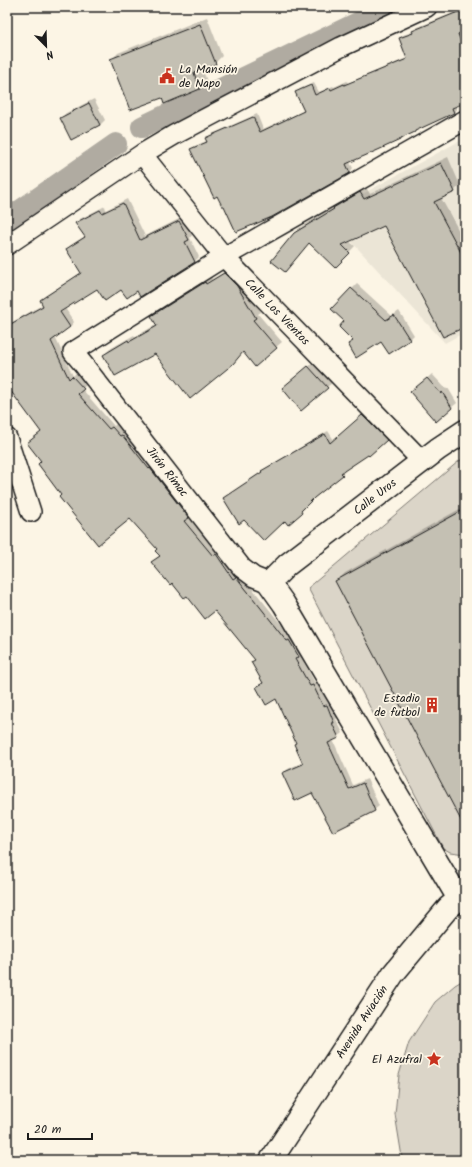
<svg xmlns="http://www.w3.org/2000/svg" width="472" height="1167" font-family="Kalam,sans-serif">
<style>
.built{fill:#ebe5d6}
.green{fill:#dbd5c8;stroke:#7c7872}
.shadow{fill:#0003}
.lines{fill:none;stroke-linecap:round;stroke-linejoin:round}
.canal{stroke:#b0aba1;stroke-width:22}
.building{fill:#c4c0b3;stroke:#1c1c1c}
.minor-casing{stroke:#1c1c1c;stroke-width:22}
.tertiary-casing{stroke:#1c1c1c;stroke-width:25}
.minor{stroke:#fcf5e5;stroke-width:19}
.tertiary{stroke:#fcf5e5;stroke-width:22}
.labels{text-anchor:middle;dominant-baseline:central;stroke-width:3.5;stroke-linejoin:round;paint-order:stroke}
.poi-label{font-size:12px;fill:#1c1c1c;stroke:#fcf5e5;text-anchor:end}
.street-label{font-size:12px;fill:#1c1c1c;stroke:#fcf5e5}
</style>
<rect width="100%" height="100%" fill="#fcf5e5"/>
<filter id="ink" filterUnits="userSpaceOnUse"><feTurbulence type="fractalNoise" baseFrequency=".025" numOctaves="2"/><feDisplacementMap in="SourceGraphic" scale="8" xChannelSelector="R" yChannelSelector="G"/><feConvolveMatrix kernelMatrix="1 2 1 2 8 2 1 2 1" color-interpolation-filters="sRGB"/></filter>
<g filter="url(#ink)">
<path class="built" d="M 465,138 L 465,332 L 445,343 L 326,214 Z"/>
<path class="green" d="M 465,458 L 465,854 L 450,852 L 443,848 L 308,588 L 459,461 Z
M 465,979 L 465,1160 L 406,1160 L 402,1157 L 395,1114 L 399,1075 L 409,1042 L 435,1002 L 455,985 Z"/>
<path class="shadow" d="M 465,8 L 465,102 L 455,106 L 457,109 L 454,113 L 418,128 L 415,131 L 349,161 L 353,168 L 350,172 L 272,216 L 224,205 L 191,149 L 195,146 L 207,141 L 206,139 L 210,135 L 257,114 L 263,129 L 305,110 L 296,92 L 300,89 L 314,83 L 319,92 L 333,86 L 334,87 L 347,81 L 348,83 L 407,58 L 400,38 L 403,35 L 413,32 L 416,28 Z
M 207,17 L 222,56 L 215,63 L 202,68 L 207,81 L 200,88 L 162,96 L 111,60 L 118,53 Z
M 94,99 L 105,120 L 100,125 L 61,118 L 66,113 Z
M 448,157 L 460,185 L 454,191 L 441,198 L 465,242 L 465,326 L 384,224 L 349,241 L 355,246 L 335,267 L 309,243 L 294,233 L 301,227 L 366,187 L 370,194 Z
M 127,199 L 145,236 L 183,217 L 192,235 L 190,238 L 199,257 L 195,261 L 137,290 L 98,288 L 65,308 L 74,322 L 70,327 L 55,337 L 73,376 L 77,372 L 87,384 L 82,389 L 114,426 L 117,423 L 192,512 L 188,516 L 218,553 L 241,574 L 303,652 L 300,655 L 315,683 L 318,681 L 328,703 L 331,701 L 338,717 L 336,719 L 343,733 L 338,737 L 333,740 L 353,785 L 367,779 L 379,806 L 374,810 L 313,791 L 284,773 L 288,769 L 303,762 L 297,743 L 276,698 L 257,687 L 263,682 L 252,663 L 255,659 L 215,610 L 187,594 L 172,582 L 152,562 L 160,555 L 158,549 L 130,518 L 62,495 L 42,461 L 42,431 L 7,384 L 7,325 L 44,304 L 41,301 L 45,296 L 82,272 L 67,250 L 71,245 L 85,236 L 76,223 L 80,219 L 105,206 L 106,210 Z
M 231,268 L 243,281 L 261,312 L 258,314 L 282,342 L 276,347 L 243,351 L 155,352 L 104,355 L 110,349 L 134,335 L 135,337 L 157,324 L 153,316 L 158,310 L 211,277 L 212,279 Z
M 357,284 L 392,316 L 399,311 L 414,335 L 409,340 L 349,345 L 354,340 L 346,321 L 332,309 Z
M 314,362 L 332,383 L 327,387 L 288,383 Z
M 432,374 L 446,389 L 448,388 L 457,403 L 452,407 L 417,387 Z
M 367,413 L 389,436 L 344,470 L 345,471 L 342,474 L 313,497 L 304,507 L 305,508 L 288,523 L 285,520 L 224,498 L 228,495 L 263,471 L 266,468 L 328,431 L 334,440 Z
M 465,506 L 465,826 L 336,582 L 345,573 Z"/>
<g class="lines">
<path class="canal" d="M 142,127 L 391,7
M 7,220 L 116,144"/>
</g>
<path class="building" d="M 465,9 L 465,31 L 458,34 L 465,52 L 465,103 L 452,108 L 454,113 L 415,131 L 415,132 L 400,139 L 400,140 L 378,150 L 346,164 L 350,173 L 272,217 L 236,232 L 224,206 L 222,206 L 217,196 L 214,198 L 190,149 L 207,142 L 205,138 L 253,117 L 260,132 L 304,111 L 295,92 L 311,85 L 315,95 L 330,88 L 331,90 L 344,84 L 344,85 L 407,59 L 399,38 L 413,33 L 412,31 Z
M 200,24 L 216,64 L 194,73 L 200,89 L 164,104 L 162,98 L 130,110 L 110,59 Z
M 89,103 L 100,125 L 71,140 L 60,118 Z
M 441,163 L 455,192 L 434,202 L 465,260 L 465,327 L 443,337 L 384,226 L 342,245 L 350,253 L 335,268 L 309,243 L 285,272 L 271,261 L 294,233 L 334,209 L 333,208 L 360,192 L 364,199 Z
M 123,203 L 140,240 L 179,221 L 189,240 L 185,242 L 195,262 L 140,297 L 137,291 L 127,298 L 121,290 L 105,301 L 97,289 L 60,312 L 70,327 L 51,341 L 69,379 L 72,376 L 84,389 L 78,394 L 109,429 L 112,427 L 120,436 L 122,435 L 149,469 L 150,468 L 189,518 L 184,521 L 213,556 L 216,554 L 233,579 L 236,577 L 237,578 L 287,641 L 289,640 L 299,657 L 295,659 L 310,686 L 313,685 L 323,706 L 327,705 L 334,723 L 332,723 L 339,738 L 328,743 L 349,789 L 363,783 L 375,811 L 333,832 L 312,793 L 295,801 L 282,773 L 303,764 L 294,744 L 296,743 L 276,699 L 266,705 L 256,687 L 263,683 L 251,662 L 255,660 L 215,611 L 205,619 L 187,596 L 184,598 L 172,583 L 170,585 L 151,562 L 160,556 L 155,551 L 157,549 L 130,519 L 98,545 L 59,497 L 61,495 L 38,464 L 41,461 L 27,443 L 41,432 L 7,386 L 7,326 L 43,306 L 40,300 L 81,273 L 66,249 L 85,237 L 75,223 L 100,210 L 102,213 Z
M 224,273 L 237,286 L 256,318 L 253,320 L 277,348 L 255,367 L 243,352 L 233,364 L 190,399 L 155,354 L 115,376 L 103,355 L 128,340 L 129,342 L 157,326 L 151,316 L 205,282 L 206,284 Z
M 351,288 L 386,320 L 394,315 L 410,340 L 389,354 L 381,342 L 356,358 L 348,344 L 353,341 L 339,327 L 344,321 L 331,309 Z
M 308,366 L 328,388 L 301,411 L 282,388 Z
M 427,378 L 441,394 L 442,392 L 452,408 L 436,422 L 410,392 Z
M 362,415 L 387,440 L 369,456 L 368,455 L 341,473 L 343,475 L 314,498 L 301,511 L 302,513 L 288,525 L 285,521 L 264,541 L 244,520 L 239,524 L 223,498 L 262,472 L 261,471 L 325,434 L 330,443 Z
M 465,509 L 465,828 L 335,581 Z"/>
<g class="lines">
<g class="minor-casing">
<path id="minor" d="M 142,154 L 224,257 L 422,461
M 7,245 L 142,154 L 174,135 L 341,47 L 427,7
M 7,438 L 31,512
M 269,583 L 254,577 L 242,568 L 83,364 L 73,352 L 224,257 L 465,120"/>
</g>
<g class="tertiary-casing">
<path id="tertiary" d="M 459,899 L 284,604 L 269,583 L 287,565 L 438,449 L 465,431
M 271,1160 L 393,974 L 448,908 L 465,894"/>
</g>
<use href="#minor" class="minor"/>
<use href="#tertiary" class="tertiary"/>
</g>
</g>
<defs>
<g id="civic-bare" transform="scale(1.2)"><path d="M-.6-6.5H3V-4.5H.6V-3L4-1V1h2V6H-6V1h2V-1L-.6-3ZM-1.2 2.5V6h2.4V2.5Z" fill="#c8321e" stroke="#fcf5e5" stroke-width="2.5" paint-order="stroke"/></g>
<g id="building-bare" transform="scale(1.2)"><path d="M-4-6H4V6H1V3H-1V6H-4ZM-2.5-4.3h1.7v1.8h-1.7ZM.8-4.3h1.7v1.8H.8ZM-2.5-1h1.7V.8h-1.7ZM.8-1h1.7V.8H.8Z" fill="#c8321e" stroke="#fcf5e5" stroke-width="2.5" paint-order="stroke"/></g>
<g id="sight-bare" transform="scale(1.2)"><path d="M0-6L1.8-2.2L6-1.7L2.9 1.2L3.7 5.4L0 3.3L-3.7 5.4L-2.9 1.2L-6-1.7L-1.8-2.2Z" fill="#c8321e" stroke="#fcf5e5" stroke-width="2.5" paint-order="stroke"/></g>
</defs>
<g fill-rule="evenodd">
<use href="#civic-bare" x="167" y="76"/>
<use href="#building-bare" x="432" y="705"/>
<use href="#sight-bare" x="434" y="1059"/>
</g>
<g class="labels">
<g class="poi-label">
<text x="179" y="69" text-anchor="start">La Mansión<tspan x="179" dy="14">de Napo</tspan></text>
<text x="420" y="698">Estadio<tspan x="420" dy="14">de futbol</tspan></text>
<text x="422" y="1059">El Azufral</text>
</g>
<g class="street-label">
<text transform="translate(277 312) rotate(46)">Calle Los Vientos</text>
<text transform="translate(167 472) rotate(52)">Jirón Rímac</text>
<text transform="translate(375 497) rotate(-38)">Calle Uros</text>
<text transform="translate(362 1022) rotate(-57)">Avenida Aviación</text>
</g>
</g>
<rect width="472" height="1167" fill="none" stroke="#fcf5e5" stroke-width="24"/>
<rect x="12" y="12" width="448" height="1143" fill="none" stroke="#1c1c1c" stroke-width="1.5" filter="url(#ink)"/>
<g transform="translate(46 46) rotate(157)" stroke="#fcf5e5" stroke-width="3" paint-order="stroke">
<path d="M0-3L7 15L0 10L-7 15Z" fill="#1c1c1c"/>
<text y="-6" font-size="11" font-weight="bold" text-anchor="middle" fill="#1c1c1c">N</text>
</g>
<path d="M28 1133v6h64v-6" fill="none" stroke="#1c1c1c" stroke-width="2"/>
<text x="34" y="1133" font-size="12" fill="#1c1c1c" stroke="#fcf5e5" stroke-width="3" paint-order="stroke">20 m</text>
</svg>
